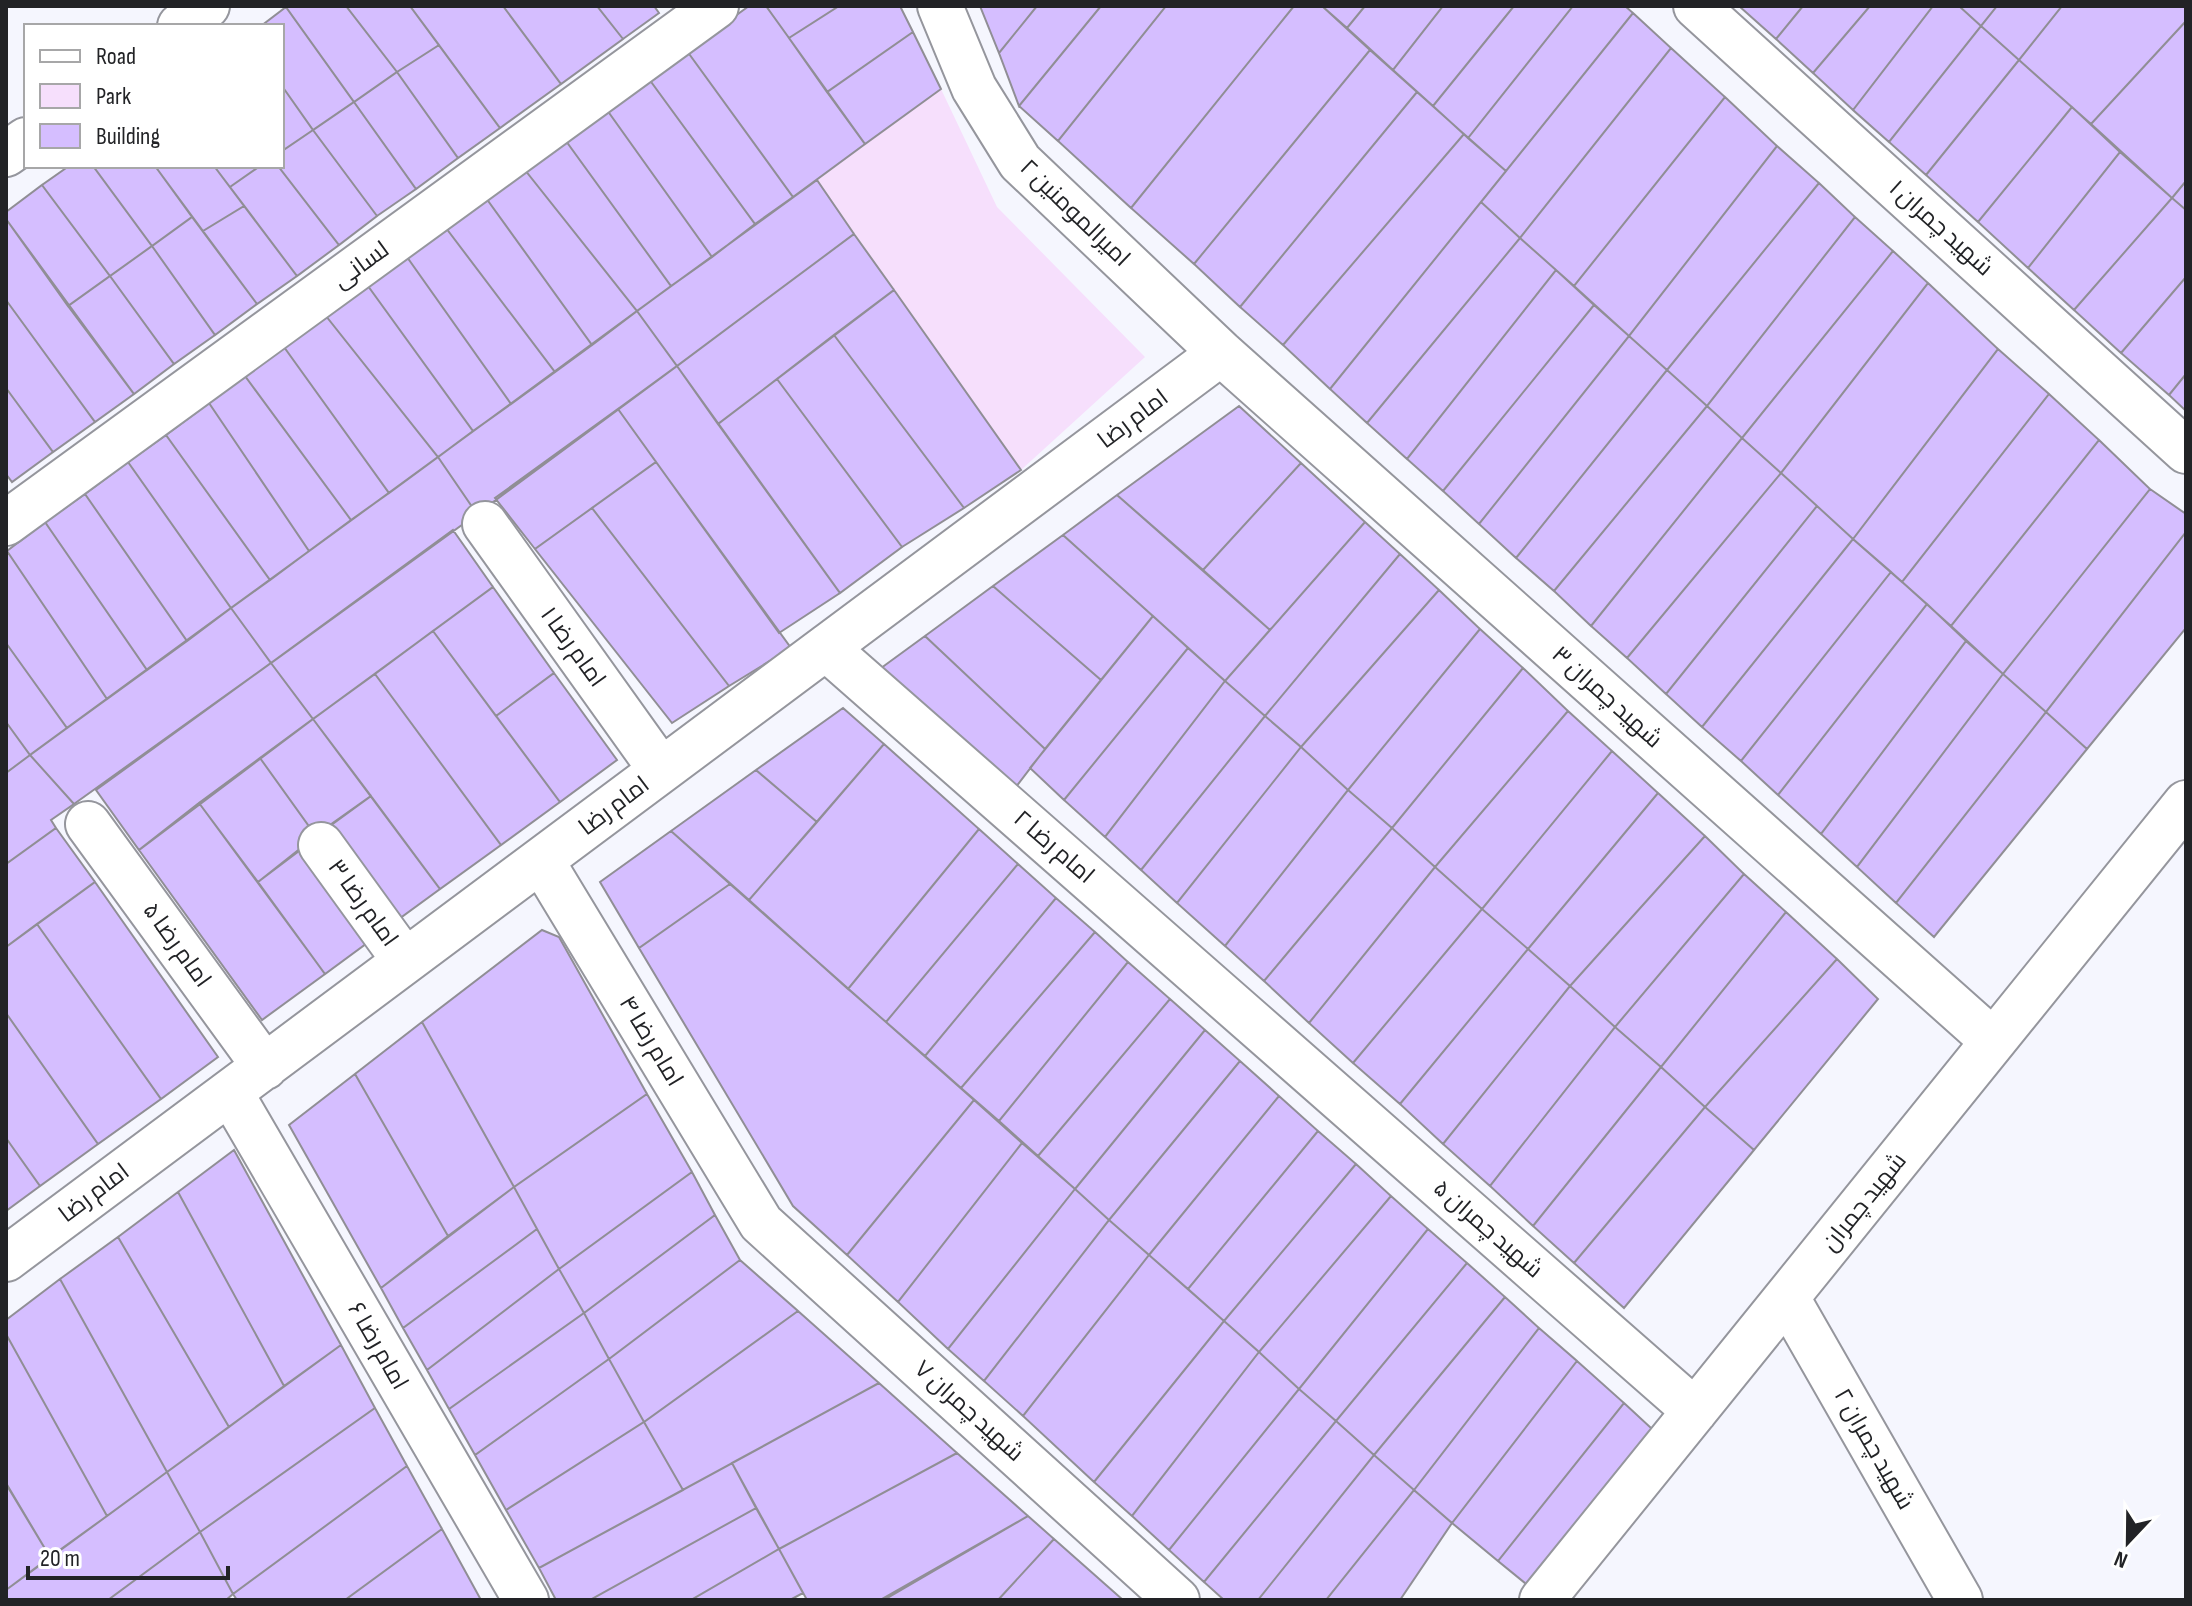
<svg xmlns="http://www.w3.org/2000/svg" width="2192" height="1606" font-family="'Sofia Sans Condensed',Cairo,sans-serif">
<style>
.green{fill:#f6dffc}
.building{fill:#d5beff;stroke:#908e95;stroke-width:2}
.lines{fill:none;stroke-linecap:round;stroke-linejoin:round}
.minor-casing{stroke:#95969d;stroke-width:48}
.minor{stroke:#fff;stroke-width:44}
.labels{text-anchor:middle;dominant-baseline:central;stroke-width:7;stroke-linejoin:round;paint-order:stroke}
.street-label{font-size:24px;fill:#222326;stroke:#fff}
</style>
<rect width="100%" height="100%" fill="#f5f6fe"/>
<path class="green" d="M 941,89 L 997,207 L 1145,357 L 1021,470 L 817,180 Z"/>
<path class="building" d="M 288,6 L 346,6 L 397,72 L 354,102 L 286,7 Z
M 346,6 L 410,6 L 439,45 L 397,72 Z
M 410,6 L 503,6 L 561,84 L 500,128 Z
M 503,6 L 597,6 L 623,39 L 561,84 Z
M 597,6 L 654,6 L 659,13 L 623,39 Z
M 749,6 L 766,6 L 865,144 L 793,197 L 687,51 Z
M 766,6 L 839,6 L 789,38 Z
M 839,6 L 900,6 L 913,32 L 827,92 L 789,38 Z
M 980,6 L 1037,6 L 999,53 Z
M 1037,6 L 1101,6 L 1019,106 L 999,53 Z
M 1101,6 L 1166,6 L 1058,141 L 1019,106 Z
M 1166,6 L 1294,6 L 1131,208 L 1058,141 Z
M 1294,6 L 1322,6 L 1370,50 L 1194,264 L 1131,208 Z
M 1322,6 L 1365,6 L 1347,28 Z
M 1365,6 L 1443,6 L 1393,70 L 1347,28 Z
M 1443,6 L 1514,6 L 1433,106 L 1393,70 Z
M 1514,6 L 1573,6 L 1468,138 L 1433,106 Z
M 1573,6 L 1625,6 L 1633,13 L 1506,171 L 1468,138 Z
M 1739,6 L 1803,6 L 1776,39 Z
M 1803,6 L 1870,6 L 1813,73 L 1776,39 Z
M 1870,6 L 1933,6 L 1853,110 L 1813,73 Z
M 1933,6 L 1959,6 L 1981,26 L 1889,142 L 1853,110 Z
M 1959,6 L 1997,6 L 1981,26 Z
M 1997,6 L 2062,6 L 2019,60 L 1981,26 Z
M 2062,6 L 2186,6 L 2186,21 L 2091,124 L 2019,60 Z
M 286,7 L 354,102 L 313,130 L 282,86 L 282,26 L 261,26 Z
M 1633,13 L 1671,48 L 1520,238 L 1481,202 Z
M 2186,21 L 2186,181 L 2172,198 L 2091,124 Z
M 1981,26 L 2019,60 L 1926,175 L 1889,142 Z
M 913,32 L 941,89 L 865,144 L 827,92 Z
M 439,45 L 500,128 L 458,158 L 397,72 Z
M 1671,48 L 1725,97 L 1574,286 L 1520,238 Z
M 1370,50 L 1417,92 L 1240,307 L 1194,264 Z
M 687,51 L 793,197 L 755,224 L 649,79 Z
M 2019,60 L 2072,107 L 1978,222 L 1926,175 Z
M 397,72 L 458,158 L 416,189 L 354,102 Z
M 649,79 L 755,224 L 712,257 L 607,110 Z
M 282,86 L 313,130 L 282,151 Z
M 1417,92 L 1464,134 L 1283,345 L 1240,307 Z
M 1725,97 L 1777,146 L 1629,336 L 1574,286 Z
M 354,102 L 416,189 L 377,216 L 313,130 Z
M 2072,107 L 2120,152 L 2028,268 L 1978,222 Z
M 607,110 L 712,257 L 671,286 L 566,141 Z
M 313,130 L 377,216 L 339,245 L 278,166 L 282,166 L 282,151 Z
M 1464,134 L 1506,171 L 1330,389 L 1283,345 Z
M 566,141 L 671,286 L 637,311 L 525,170 Z
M 1777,146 L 1819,183 L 1667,370 L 1629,336 Z
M 2120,152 L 2172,198 L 2074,310 L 2028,268 Z
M 69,166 L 93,166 L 152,246 L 110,276 L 42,185 Z
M 93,166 L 155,166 L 192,217 L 152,246 Z
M 155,166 L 214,166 L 244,206 L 203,231 Z
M 214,166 L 260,166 L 230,187 Z
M 260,166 L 278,166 L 339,245 L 297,276 L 230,187 Z
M 525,170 L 637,311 L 592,345 L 486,198 Z
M 817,180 L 854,234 L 677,366 L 637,311 Z
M 2186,181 L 2186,210 L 2172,198 Z
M 1819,183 L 1855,217 L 1707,406 L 1667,370 Z
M 42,185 L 110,276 L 68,306 L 6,219 L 6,212 Z
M 486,198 L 592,345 L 555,372 L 446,228 Z
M 2172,198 L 2186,210 L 2186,277 L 2121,353 L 2074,310 Z
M 1481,202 L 1520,238 L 1367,423 L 1330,389 Z
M 244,206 L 297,276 L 257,304 L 203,231 Z
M 192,217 L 257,304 L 215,335 L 152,246 Z
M 1855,217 L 1893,251 L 1742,438 L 1707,406 Z
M 6,219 L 134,394 L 95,422 L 6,300 Z
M 446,228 L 555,372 L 511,404 L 407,257 Z
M 854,234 L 894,290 L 718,424 L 677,366 Z
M 1520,238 L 1556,270 L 1407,459 L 1367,423 Z
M 152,246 L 215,335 L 174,364 L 110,276 Z
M 1893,251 L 1928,283 L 1781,473 L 1742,438 Z
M 407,257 L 511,404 L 473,431 L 368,286 Z
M 1556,270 L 1594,305 L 1443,491 L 1407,459 Z
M 110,276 L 174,364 L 134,394 L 68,306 Z
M 2186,277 L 2186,374 L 2169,395 L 2121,353 Z
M 1928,283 L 1998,349 L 1853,539 L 1781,473 Z
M 368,286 L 473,431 L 438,457 L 326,316 Z
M 894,290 L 1021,470 L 964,508 L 834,335 Z
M 6,300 L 95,422 L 53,452 L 6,388 Z
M 1594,305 L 1629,336 L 1479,524 L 1443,491 Z
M 637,311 L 677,366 L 477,514 L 438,457 Z
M 326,316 L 438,457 L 389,493 L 284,347 Z
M 834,335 L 964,508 L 902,547 L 777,379 Z
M 1629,336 L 1667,370 L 1516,558 L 1479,524 Z
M 284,347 L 389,493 L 351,520 L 245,376 Z
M 1998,349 L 2049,394 L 1902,582 L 1853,539 Z
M 677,366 L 840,593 L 779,633 L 618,409 Z
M 1667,370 L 1707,406 L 1554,591 L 1516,558 Z
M 2186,374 L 2186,411 L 2169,395 Z
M 245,376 L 351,520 L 309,551 L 209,403 Z
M 777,379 L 902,547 L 840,593 L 718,424 Z
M 6,388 L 53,452 L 12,482 L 6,474 Z
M 2049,394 L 2099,440 L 1951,626 L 1902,582 Z
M 209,403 L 309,551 L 270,580 L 166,435 Z
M 1239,406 L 1301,463 L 1203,570 L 1117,495 Z
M 1707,406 L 1742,438 L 1591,626 L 1554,591 Z
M 618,409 L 656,462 L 535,549 L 495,498 Z
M 166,435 L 270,580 L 231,608 L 128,462 Z
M 1742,438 L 1781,473 L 1627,658 L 1591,626 Z
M 2099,440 L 2150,489 L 2003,674 L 1951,626 Z
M 438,457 L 477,514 L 271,663 L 231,608 Z
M 128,462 L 231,608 L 187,641 L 85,494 Z
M 656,462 L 791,648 L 729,686 L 592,508 Z
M 1301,463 L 1365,522 L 1270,630 L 1203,570 Z
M 1781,473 L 1817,506 L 1666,694 L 1627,658 Z
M 2150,489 L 2186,514 L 2186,532 L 2046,712 L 2003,674 Z
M 85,494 L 187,641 L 147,670 L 45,522 Z
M 1117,495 L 1270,630 L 1225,681 L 1063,535 Z
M 1817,506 L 1853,539 L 1702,727 L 1666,694 Z
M 592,508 L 729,686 L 672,723 L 535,549 Z
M 45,522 L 147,670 L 107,699 L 7,551 Z
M 1365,522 L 1400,554 L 1265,716 L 1225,681 Z
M 453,530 L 493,587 L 313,719 L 271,663 Z
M 2186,532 L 2186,628 L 2087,749 L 2046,712 Z
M 1063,535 L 1153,616 L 1101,680 L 993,586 Z
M 1853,539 L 1891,572 L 1741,761 L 1702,727 Z
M 7,551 L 107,699 L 67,728 L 6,643 Z
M 1400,554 L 1439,590 L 1301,747 L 1265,716 Z
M 1891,572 L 1927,604 L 1778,795 L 1741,761 Z
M 993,586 L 1101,680 L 1045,749 L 925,636 Z
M 493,587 L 554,673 L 496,716 L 433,631 Z
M 1439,590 L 1480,629 L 1348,790 L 1301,747 Z
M 1927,604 L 1966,641 L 1821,834 L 1778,795 Z
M 231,608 L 271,663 L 74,804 L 30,755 Z
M 1153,616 L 1188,648 L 1064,800 L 1030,768 Z
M 1480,629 L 1523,668 L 1392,828 L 1348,790 Z
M 433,631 L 560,802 L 501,845 L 375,674 Z
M 925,636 L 1045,749 L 1012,792 L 877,671 Z
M 1966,641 L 2003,674 L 1857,867 L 1821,834 Z
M 6,643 L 67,728 L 30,755 L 6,722 Z
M 1188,648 L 1225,681 L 1105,837 L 1064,800 Z
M 271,663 L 313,719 L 139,850 L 96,790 Z
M 1523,668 L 1568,711 L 1435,867 L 1392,828 Z
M 554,673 L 617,760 L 560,802 L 496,716 Z
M 375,674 L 501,845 L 440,889 L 313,719 Z
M 2003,674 L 2046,712 L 1896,903 L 1857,867 Z
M 1225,681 L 1265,716 L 1141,870 L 1105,837 Z
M 843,708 L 884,744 L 817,822 L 756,770 Z
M 1568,711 L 1612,751 L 1482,909 L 1435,867 Z
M 2046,712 L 2087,749 L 1934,937 L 1896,903 Z
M 1265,716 L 1301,747 L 1177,903 L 1141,870 Z
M 313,719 L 371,796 L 316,836 L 260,758 Z
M 6,722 L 30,755 L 6,773 Z
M 884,744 L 979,829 L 848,989 L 749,900 Z
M 1301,747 L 1348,790 L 1225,946 L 1177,903 Z
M 1612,751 L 1658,793 L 1528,949 L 1482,909 Z
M 30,755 L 74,804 L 51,820 L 56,828 L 6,864 L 6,773 Z
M 260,758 L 316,836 L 258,882 L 199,803 Z
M 756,770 L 817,822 L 749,900 L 671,831 Z
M 1348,790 L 1392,828 L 1264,981 L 1225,946 Z
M 1658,793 L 1705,836 L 1570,986 L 1528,949 Z
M 371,796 L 440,889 L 392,924 L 323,830 Z
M 199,803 L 325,974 L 262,1020 L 139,850 Z
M 56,828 L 95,882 L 6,947 L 6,864 Z
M 1392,828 L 1435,867 L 1309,1023 L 1264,981 Z
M 979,829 L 1018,864 L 886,1022 L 848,989 Z
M 671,831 L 730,884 L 639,948 L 600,882 Z
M 1705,836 L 1744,874 L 1615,1027 L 1570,986 Z
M 307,845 L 378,935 L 325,974 L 258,882 Z
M 1018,864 L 1056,898 L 925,1056 L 886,1022 Z
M 1435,867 L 1482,909 L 1353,1063 L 1309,1023 Z
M 1744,874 L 1786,912 L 1661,1067 L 1615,1027 Z
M 95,882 L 218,1057 L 161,1099 L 37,924 Z
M 730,884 L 974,1100 L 847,1255 L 793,1206 L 639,948 Z
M 1056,898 L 1095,932 L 961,1088 L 925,1056 Z
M 1482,909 L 1528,949 L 1400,1104 L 1353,1063 Z
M 1786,912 L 1837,959 L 1705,1107 L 1661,1067 Z
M 37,924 L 161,1099 L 98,1144 L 6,1013 L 6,947 Z
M 542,930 L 559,937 L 647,1094 L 514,1187 L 422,1022 Z
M 1095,932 L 1128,962 L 999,1121 L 961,1088 Z
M 1528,949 L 1570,986 L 1443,1144 L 1400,1104 Z
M 1837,959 L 1878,999 L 1754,1150 L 1705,1107 Z
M 1128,962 L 1170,999 L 1038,1156 L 999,1121 Z
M 1570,986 L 1615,1027 L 1490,1186 L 1443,1144 Z
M 1170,999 L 1205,1030 L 1075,1189 L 1038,1156 Z
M 6,1013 L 98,1144 L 40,1186 L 6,1138 Z
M 422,1022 L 514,1187 L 448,1236 L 355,1074 Z
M 1615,1027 L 1661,1067 L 1533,1226 L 1490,1186 Z
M 1205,1030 L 1240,1061 L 1109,1220 L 1075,1189 Z
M 1240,1061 L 1279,1096 L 1149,1255 L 1109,1220 Z
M 1661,1067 L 1705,1107 L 1574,1263 L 1533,1226 Z
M 355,1074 L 448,1236 L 381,1288 L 289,1125 Z
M 647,1094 L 692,1172 L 559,1269 L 514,1187 Z
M 1279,1096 L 1318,1131 L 1188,1289 L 1149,1255 Z
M 974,1100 L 1022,1143 L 898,1302 L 847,1255 Z
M 1705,1107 L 1754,1150 L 1624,1308 L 1574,1263 Z
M 1318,1131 L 1356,1164 L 1224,1321 L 1188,1289 Z
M 6,1138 L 40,1186 L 6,1211 Z
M 1022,1143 L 1075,1189 L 948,1349 L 898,1302 Z
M 234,1150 L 341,1345 L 284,1386 L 178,1192 Z
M 1356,1164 L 1391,1196 L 1259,1352 L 1224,1321 Z
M 692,1172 L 715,1215 L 584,1313 L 559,1269 Z
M 514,1187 L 537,1229 L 403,1328 L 381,1288 Z
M 1075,1189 L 1109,1220 L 984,1381 L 948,1349 Z
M 178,1192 L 284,1386 L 229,1427 L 118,1237 Z
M 1391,1196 L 1428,1229 L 1299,1389 L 1259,1352 Z
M 715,1215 L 740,1260 L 609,1359 L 584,1313 Z
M 1109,1220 L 1149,1255 L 1023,1416 L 984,1381 Z
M 537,1229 L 559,1269 L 427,1370 L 403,1328 Z
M 1428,1229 L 1467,1263 L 1336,1421 L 1299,1389 Z
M 118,1237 L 229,1427 L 167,1472 L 60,1279 Z
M 1149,1255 L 1224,1321 L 1094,1482 L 1023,1416 Z
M 740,1260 L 798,1311 L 644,1422 L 609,1359 Z
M 1467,1263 L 1505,1297 L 1374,1455 L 1336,1421 Z
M 559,1269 L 584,1313 L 449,1409 L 427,1370 Z
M 60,1279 L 167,1472 L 107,1516 L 6,1334 L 6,1320 Z
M 1505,1297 L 1539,1328 L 1414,1490 L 1374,1455 Z
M 798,1311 L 879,1383 L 683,1490 L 644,1422 Z
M 584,1313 L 609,1359 L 475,1455 L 449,1409 Z
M 1224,1321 L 1259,1352 L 1132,1516 L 1094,1482 Z
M 1539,1328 L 1577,1361 L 1452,1523 L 1414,1490 Z
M 6,1334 L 107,1516 L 50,1557 L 6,1483 Z
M 341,1345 L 375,1408 L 200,1532 L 167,1472 Z
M 1259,1352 L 1299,1389 L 1169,1550 L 1132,1516 Z
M 609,1359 L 644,1422 L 506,1510 L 475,1455 Z
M 1577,1361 L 1624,1403 L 1498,1561 L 1452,1523 Z
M 879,1383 L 957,1453 L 779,1549 L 732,1463 Z
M 1299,1389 L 1336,1421 L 1204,1582 L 1169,1550 Z
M 1624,1403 L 1664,1440 L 1536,1592 L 1498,1561 Z
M 375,1408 L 407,1466 L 233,1594 L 200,1532 Z
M 1336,1421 L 1374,1455 L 1258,1600 L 1224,1600 L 1204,1582 Z
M 644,1422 L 683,1490 L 539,1568 L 506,1510 Z
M 957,1453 L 1028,1516 L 880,1600 L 807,1600 L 779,1549 Z
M 1374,1455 L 1414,1490 L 1326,1600 L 1258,1600 Z
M 732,1463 L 756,1508 L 590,1600 L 556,1600 L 539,1568 Z
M 407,1466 L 442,1529 L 345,1600 L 237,1600 L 233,1594 Z
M 167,1472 L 200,1532 L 108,1600 L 6,1600 L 6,1590 Z
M 6,1484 L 50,1557 L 6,1590 Z
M 1414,1490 L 1452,1523 L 1400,1600 L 1326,1600 Z
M 756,1508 L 779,1549 L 691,1600 L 590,1600 Z
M 1028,1516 L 1054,1539 L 998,1600 L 884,1600 Z
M 442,1529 L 481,1600 L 345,1600 Z
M 200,1532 L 233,1594 L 226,1600 L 108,1600 Z
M 1054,1539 L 1123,1600 L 998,1600 Z
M 779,1549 L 803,1593 L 790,1600 L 691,1600 Z"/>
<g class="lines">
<g class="minor-casing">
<path id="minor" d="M 940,6 L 974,88 L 1020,162 L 1221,353 L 1993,1041
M 1696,6 L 2186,451
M 180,26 L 207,6
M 6,154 L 26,140
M 6,523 L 716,6
M 485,524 L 661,770
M 826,648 L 1695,1411
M 88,824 L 265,1067
M 321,845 L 405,961
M 541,860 L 761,1223 L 1177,1600
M 230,1092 L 526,1600
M 6,1259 L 1221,353
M 1787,1298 L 1960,1600
M 1542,1600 L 2186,803"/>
</g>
<use href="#minor" class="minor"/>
</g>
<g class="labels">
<g class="street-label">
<text transform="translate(1075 213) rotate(44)">امیرالمومنین ۲</text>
<text transform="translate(1941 228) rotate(42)">شهید چمران ۱</text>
<text transform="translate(361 265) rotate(-36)">لسانی</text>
<text transform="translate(1133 419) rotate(-37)">امام رضا</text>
<text transform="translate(573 647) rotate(54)">امام رضا ۱</text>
<text transform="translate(1607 697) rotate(42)">شهید چمران ۳</text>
<text transform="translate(614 806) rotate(-37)">امام رضا</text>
<text transform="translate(1054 847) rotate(41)">امام رضا ۲</text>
<text transform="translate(363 903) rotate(54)">امام رضا ۳</text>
<text transform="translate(177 945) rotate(54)">امام رضا ۵</text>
<text transform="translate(651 1041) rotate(59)">امام رضا ۴</text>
<text transform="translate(94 1193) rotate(-37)">امام رضا</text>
<text transform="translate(1864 1202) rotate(-51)">شهید چمران</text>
<text transform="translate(1488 1229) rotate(41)">شهید چمران ۵</text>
<text transform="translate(378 1346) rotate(60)">امام رضا ۶</text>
<text transform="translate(969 1411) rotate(42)">شهید چمران ۷</text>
<text transform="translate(1874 1449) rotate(60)">شهید چمران ۲</text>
</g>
</g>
<rect width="2192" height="1606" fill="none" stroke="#222326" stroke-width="16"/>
<rect x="24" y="24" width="260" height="144" fill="#ffffff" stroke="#a7a7a8" stroke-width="2"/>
<rect x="40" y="50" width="40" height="12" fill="#ffffff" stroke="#a7a7a8" stroke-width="2"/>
<text x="96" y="64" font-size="24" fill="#222326">Road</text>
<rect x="40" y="84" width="40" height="24" fill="#f6dffc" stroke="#a7a7a8" stroke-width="2"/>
<text x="96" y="104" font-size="24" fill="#222326">Park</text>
<rect x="40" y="124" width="40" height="24" fill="#d5beff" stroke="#a7a7a8" stroke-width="2"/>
<text x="96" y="144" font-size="24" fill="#222326">Building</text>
<g transform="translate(2128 1542) rotate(202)" stroke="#ffffff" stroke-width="6" paint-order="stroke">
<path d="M0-6L14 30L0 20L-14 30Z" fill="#222326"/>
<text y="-12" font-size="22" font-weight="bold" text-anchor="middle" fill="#222326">N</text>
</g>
<path d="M28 1566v12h200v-12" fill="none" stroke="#222326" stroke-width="4"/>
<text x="40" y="1566" font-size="24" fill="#222326" stroke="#ffffff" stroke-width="6" paint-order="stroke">20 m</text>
</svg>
